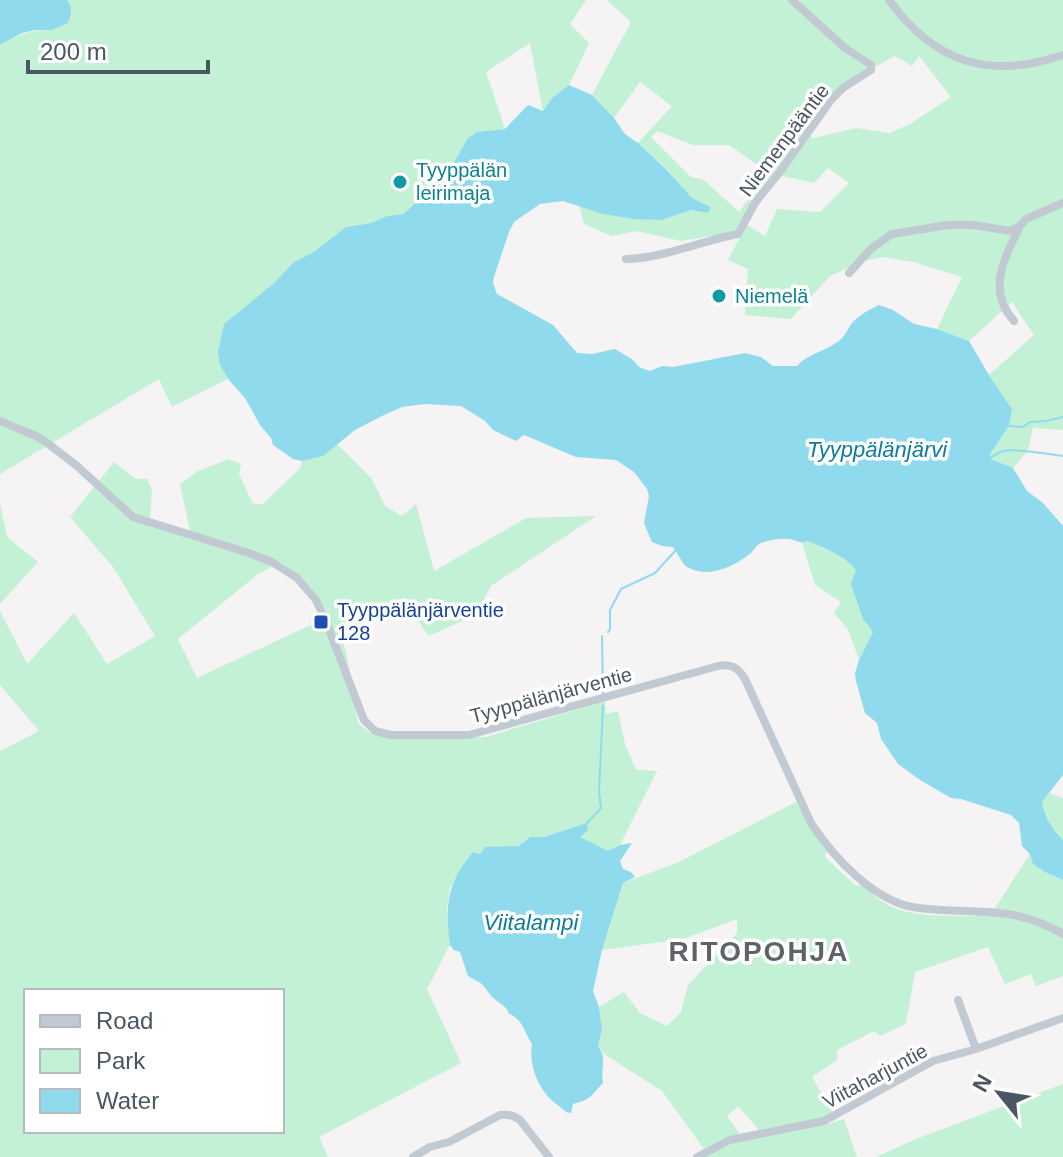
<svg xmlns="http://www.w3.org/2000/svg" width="1063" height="1157" font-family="Arial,sans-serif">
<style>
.green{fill:#c3f1d5;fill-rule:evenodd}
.water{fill:#90daee}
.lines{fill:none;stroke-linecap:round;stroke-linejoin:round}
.stream{stroke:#90daee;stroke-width:2}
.minor{stroke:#c1cad2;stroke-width:8}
.culture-dot{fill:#0f9aa8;stroke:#fff;stroke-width:3}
.transit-dot{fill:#1a4fb4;stroke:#fff;stroke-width:3}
.labels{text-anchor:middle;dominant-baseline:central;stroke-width:7;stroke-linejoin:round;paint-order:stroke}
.street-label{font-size:20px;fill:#4a5661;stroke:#fff}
.culture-label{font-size:20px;fill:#0d838f;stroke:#fff;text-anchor:start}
.transit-label{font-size:20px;fill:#164399;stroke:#fff;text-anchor:start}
.water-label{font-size:22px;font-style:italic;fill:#0c7c9b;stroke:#fff}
.district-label{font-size:28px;font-weight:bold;letter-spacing:2px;fill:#5f6368;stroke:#fff}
</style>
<rect width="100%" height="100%" fill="#f5f3f3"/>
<path class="green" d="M 67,0 L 586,0 L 570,24 L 589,43 L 569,85 L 553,97 L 543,112 L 530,43 L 486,72 L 505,129 L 477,132 L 468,138 L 453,164 L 432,189 L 403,214 L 387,216 L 371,223 L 346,227 L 312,253 L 294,262 L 274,283 L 224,324 L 220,365 L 228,379 L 172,407 L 159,379 L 0,474 L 0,45 C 19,35 29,30 52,30 L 69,2 Z
M 607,0 L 1063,0 L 1063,430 L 1033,428 L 1028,450 L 1013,468 L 991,459 L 990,454 L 1009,426 L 1012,409 L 989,375 L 1034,335 L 1012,302 L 969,341 L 937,329 L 962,277 L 914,262 L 884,257 L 864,261 L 830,276 L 791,319 L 745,315 L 748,269 L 728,260 L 741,235 L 737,232 L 681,241 L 636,231 L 612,236 L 584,224 L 579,205 L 604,214 L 633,219 L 691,210 L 708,213 L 711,207 L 692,199 L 667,169 L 638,143 L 672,106 L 640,82 L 614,118 L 592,95 L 631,22 ZM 895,56 L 912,66 L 919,56 L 951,97 L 910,124 L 889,133 L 857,128 L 813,138 L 806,132 L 835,93 L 864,73 ZM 657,131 L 693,145 L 729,145 L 759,166 L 748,180 L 756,189 L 739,212 L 704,180 L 691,177 L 651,137 ZM 828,168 L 849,183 L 820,212 L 777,209 L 765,236 L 747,225 L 761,199 L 782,176 L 814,183 Z
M 337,444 L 372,479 L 385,506 L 402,516 L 416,504 L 434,571 L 526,518 L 596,516 L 491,586 L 475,615 L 429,636 L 407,606 L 337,629 L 346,651 L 358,723 L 370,733 L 391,739 L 486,737 L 605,701 L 606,714 L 618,711 L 625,744 L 636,770 L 657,771 L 620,845 L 608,851 L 590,844 L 568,829 L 544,837 L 530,837 L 519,846 L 480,854 L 473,852 L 464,862 L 450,888 L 447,909 L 450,945 L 427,989 L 461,1063 L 319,1137 L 328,1157 L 0,1157 L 0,751 L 39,731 L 0,685 L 0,611 L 27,664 L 74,613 L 107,664 L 155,636 L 113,567 L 70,517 L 114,462 L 136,479 L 147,479 L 152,490 L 150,518 L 190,531 L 180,484 L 198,471 L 229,459 L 241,464 L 239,474 L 252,502 L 256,504 L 263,504 L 300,468 L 302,461 L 323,456 ZM 281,562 L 309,586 L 330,616 L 197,678 L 178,639 L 258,574 ZM 26,991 L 282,991 L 282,1131 L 26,1131 Z
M 0,503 L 7,537 L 38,562 L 0,604 Z
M 808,541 L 836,553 L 848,561 L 857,570 L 863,619 L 873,632 L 859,660 L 848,629 L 834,613 L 841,602 L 815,585 L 802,543 Z
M 1049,793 L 1063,798 L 1063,840 C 1052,829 1045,818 1042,802 Z
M 796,802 L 817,839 L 827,849 L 825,857 L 856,886 L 861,884 C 871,892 880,902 892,907 C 919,919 961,915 990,916 L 1030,854 C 1036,870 1049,874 1063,880 L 1063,976 L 1036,986 L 1031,974 L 1005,984 L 988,947 L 915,972 L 906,1024 L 880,1036 L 874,1031 L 837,1050 L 837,1060 L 812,1077 L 833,1113 L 824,1118 L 759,1130 L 738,1106 L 727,1116 L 740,1134 L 725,1138 L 704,1149 L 662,1091 L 604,1054 L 598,1046 L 602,1029 L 599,1007 L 624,992 L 640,1013 L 667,1026 L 681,1012 L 688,985 L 737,933 L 737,919 L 683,939 L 602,950 L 623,883 L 679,862 Z
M 1063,1084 L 1063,1157 L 876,1157 L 916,1139 Z
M 844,1119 L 857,1157 L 704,1157 L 731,1144 L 757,1137 L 824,1125 Z"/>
<path class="water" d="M 0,0 L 67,0 C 73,6 71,15 68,23 L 52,30 L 36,30 L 22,33 L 0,45 Z
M 569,85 L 592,95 L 614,118 L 625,134 L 638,143 L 666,169 L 692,198 L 711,207 L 708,213 L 691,210 L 661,220 L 633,219 L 603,214 L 563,201 L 540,204 L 514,222 L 509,232 L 494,277 L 493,283 L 497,294 L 553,325 L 577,353 L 592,354 L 615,349 L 632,359 L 639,367 L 650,371 L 662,366 L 673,367 L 745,353 L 761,357 L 773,366 L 797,366 C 808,353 828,351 841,339 C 846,335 848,328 852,323 C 860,314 869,310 879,305 L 893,310 L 914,324 L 937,329 L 969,341 L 989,375 L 1012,409 L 1009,426 L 990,454 L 991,459 L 1013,468 L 1027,491 L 1043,503 L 1063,526 L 1063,775 L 1042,802 C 1045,818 1052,829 1063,840 L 1063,880 L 1045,872 L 1033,864 L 1030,854 L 1022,846 L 1019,823 L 1011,815 L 961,799 L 951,798 L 920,780 L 898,764 L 881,739 L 877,723 L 865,713 L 856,681 L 855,673 L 859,660 L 873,632 L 863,619 L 851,584 L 856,570 C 843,554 826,549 808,541 C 800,544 798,541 790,539 C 782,538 766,540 759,544 C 756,546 754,550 751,553 C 733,567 709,579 687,567 C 683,565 677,552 673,547 L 662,546 L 652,542 L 648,533 L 644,523 L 649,496 L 647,489 L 634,472 L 616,460 L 576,457 L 524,435 L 516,441 L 493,430 L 485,421 L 461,406 L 425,404 L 402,407 L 384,415 L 355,430 L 323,456 L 302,461 L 293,459 L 273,445 L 271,438 L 260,425 L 245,398 L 228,379 L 220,365 L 218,352 L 224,324 L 274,283 L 294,262 L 312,253 L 346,227 L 371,223 L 387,216 L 403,214 L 432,189 L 453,164 L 468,138 L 477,132 L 505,129 L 528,105 L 543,111 L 553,97 Z
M 587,823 L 588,830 L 580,837 L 608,851 L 620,845 L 632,843 L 620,861 L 623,869 L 631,872 L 635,877 L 623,883 L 602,950 L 593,991 L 599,1007 L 602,1029 L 598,1046 C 608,1060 600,1068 603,1083 C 590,1096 593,1099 573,1104 L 571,1113 L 566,1112 C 560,1106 551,1101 546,1094 C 535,1081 529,1060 532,1044 C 524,1032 523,1019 509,1014 L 506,1008 L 492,997 L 482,984 L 468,976 L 460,952 L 454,950 L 450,945 C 445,907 447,881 473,852 L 480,854 L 485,847 L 519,846 L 530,837 L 544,837 Z"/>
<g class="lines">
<path class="stream" d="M 1009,426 L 1023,427 L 1030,422 L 1046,421 L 1063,417
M 991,457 C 995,456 998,452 1003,451 C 1014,448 1049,454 1063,456
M 608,632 L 610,630 L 610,610 L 621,589 L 655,573 L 676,550
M 602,636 L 603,694
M 587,823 L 601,808 L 599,792 L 603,706"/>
<path class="minor" d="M 889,0 C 935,63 989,80 1063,55
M 626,259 C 664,258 701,241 738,234 L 755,203 L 782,169 L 831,100 L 843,88 L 871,70 L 871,65 L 845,48 L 792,0
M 849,273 L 872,248 L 892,234 L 948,225 L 973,225 L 1011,231 L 1021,225 L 1026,219 L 1063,203
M 1014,321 C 986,290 1005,257 1020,226
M 0,421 L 38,437 L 46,442 L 77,466 L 133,517 L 249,553 L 272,562 L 297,578 L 316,600 L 325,619 L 364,720 L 375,731 L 391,735 L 469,735 L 718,666 C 732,663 738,668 745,679 L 811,823 C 833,857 876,904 919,908 C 973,915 1013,904 1063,934
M 958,1000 L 976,1049
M 413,1157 L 430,1147 L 449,1142 L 500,1115 C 508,1114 513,1115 520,1120 L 549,1157
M 697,1157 L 730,1140 L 824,1121 L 933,1061 L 976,1049 L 1063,1018"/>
</g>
<g class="culture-dot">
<circle cx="400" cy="182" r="8"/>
<circle cx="719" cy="296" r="8"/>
</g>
<rect class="transit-dot" x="313" y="614" width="16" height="16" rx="4"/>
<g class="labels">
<g class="street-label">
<text transform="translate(784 140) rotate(-53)">Niemenpääntie</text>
<text transform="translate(551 695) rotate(-15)">Tyyppälänjärventie</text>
<text transform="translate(875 1076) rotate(-28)">Viitaharjuntie</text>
</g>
<g class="culture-label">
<text x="416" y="170">Tyyppälän<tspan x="416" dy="23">leirimaja</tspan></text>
<text x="735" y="296">Niemelä</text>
</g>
<g class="transit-label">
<text x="337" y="610">Tyyppälänjärventie<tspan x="337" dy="23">128</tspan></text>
</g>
<g class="water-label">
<text x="877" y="449">Tyyppälänjärvi</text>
<text x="531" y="922">Viitalampi</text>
</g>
<g class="district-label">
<text x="759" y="951">RITOPOHJA</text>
</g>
</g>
<rect x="24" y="989" width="260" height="144" fill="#ffffff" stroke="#b7bbc0" stroke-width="2"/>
<rect x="40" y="1015" width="40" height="12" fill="#c1cad2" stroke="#b7bbc0" stroke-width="2"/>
<text x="96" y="1029" font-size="24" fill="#4a5661">Road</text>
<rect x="40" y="1049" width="40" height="24" fill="#c3f1d5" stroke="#b7bbc0" stroke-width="2"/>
<text x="96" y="1069" font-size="24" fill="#4a5661">Park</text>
<rect x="40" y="1089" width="40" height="24" fill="#90daee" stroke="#b7bbc0" stroke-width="2"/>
<text x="96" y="1109" font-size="24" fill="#4a5661">Water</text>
<g transform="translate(999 1093) rotate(300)" stroke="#ffffff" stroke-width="6" paint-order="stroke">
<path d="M0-6L14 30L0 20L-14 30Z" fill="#4a5661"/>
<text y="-12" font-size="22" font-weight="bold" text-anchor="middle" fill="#4a5661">N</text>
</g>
<path d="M28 60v12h180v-12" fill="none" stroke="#4a5661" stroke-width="4"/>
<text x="40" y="60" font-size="24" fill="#4a5661" stroke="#ffffff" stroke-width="6" paint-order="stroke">200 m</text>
</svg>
